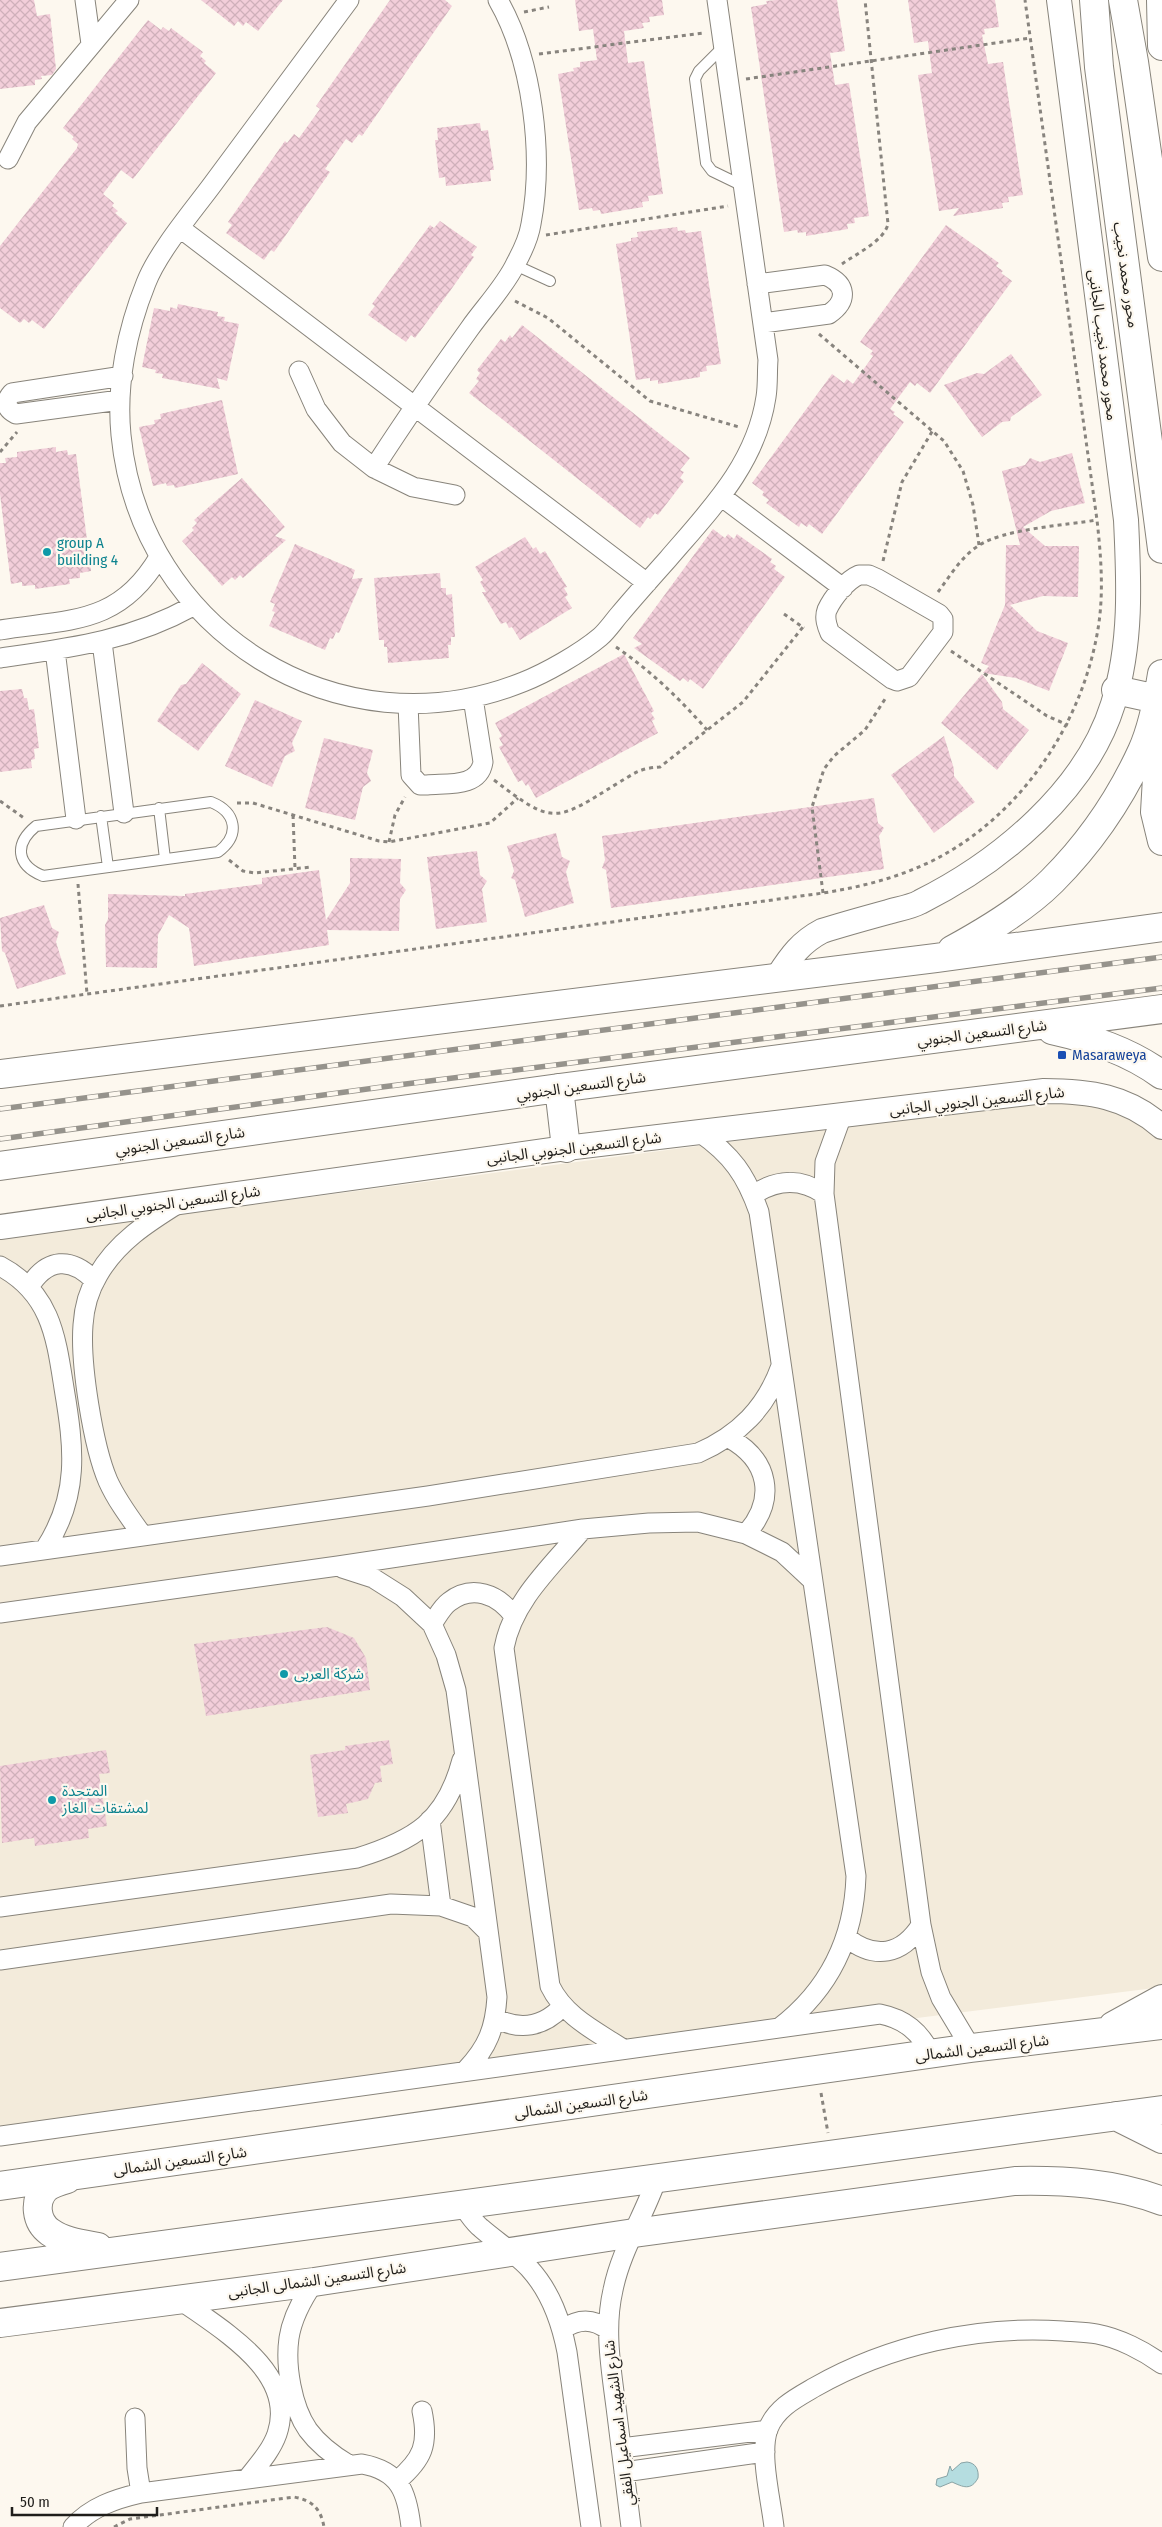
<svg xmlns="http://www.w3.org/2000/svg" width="1162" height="2527" font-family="'Fira Sans Condensed','Noto Sans Arabic',sans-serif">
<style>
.built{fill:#f3ebdb}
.water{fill:#b5dde0;stroke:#88a3a5}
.building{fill:url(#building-cross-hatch)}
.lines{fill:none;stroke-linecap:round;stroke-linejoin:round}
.service-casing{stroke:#88847b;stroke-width:12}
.minor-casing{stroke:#88847b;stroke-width:21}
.tertiary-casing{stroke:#88847b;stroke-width:26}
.secondary-casing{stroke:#88847b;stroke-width:30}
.primary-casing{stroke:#88847b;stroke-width:30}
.path{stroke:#88847e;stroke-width:3;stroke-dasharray:4 4;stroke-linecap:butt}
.service{stroke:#fff;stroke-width:10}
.minor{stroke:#fff;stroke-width:19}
.tertiary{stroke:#fff;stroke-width:24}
.secondary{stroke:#fff;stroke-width:28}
.primary{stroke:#fff;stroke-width:28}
.rail-casing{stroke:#96938c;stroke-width:5.5}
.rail{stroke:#fdf8ef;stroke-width:4;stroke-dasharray:11;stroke-linecap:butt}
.culture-dot{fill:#0f9aa8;stroke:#fdf8ef;stroke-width:2}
.transit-dot{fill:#1a4fb4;stroke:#fdf8ef;stroke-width:2}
.labels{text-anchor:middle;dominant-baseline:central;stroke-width:4.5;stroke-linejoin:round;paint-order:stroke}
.street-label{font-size:15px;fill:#1f1d1a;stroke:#fdf8ef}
.culture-label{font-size:15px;fill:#0d838f;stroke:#fdf8ef;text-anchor:start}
.transit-label{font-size:15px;fill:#164399;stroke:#fdf8ef;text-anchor:start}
</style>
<defs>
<pattern id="building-cross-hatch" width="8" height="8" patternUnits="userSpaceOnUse" patternTransform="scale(1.25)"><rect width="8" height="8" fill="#f2ced9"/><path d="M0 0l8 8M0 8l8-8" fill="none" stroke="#cfb0ba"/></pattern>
</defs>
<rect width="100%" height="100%" fill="#fdf8ef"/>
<path class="built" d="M 1061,1098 L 1138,1104 L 1162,1127 L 1162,1987 L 0,2134 L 0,1238 Z"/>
<path class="water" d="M 967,2462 C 976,2463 979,2470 978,2478 C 971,2491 963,2487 952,2482 L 940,2487 L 936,2485 L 937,2479 L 947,2476 L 950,2466 L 952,2471 L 961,2463 Z"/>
<path class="building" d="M 0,0 L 34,0 L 37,16 L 50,14 L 56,69 L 52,75 L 41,76 L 42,79 L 35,80 L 35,85 L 0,89 Z
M 201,0 L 283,0 L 258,31 L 246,22 L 243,26 L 238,21 L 234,26 Z
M 390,0 L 445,0 L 452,6 L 362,136 L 359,134 L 352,143 L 346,139 L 325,169 L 330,172 L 274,252 L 271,250 L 264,260 L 226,233 L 232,225 L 228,222 L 285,141 L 287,143 L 294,134 L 299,138 L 320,109 L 316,106 Z
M 575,0 L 662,0 L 664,15 L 649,17 L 650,22 L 642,23 L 644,28 L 624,31 L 628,63 L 644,61 L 663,194 L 648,196 L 649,201 L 642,202 L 643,207 L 601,214 L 600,210 L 593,211 L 592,208 L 579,210 L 558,74 L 574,71 L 573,68 L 580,67 L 580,62 L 597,60 L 593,29 L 579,31 Z
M 776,0 L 837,0 L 845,51 L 830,53 L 835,85 L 849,83 L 869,216 L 854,218 L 855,223 L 847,224 L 848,229 L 806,236 L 806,232 L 798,233 L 797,230 L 784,232 L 751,7 L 767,4 L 766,1 Z
M 908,0 L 995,0 L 999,27 L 984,29 L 985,34 L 982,35 L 988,64 L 1003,62 L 1023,195 L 1008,197 L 1009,202 L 1002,203 L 1003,208 L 953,216 L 959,208 L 939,211 L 918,75 L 932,73 L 928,41 L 914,43 Z
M 148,20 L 161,30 L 163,27 L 169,31 L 171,28 L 203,52 L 200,56 L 206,61 L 204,63 L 216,73 L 133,179 L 121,170 L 103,194 L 114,203 L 112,206 L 118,211 L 115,213 L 127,223 L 44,329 L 32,320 L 29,323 L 24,319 L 20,323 L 0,308 L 0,246 L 77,148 L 78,144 L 72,139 L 74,137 L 63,128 Z
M 480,123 L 481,131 L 488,130 L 494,170 L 490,170 L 491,181 L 446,186 L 445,177 L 439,178 L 435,140 L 438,140 L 437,128 Z
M 440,221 L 477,247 L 471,255 L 474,257 L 450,291 L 415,338 L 411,335 L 406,342 L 368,315 L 375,306 L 372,304 L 430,225 L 434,228 Z
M 946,225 L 999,263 L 996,266 L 1003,271 L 1001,273 L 1012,281 L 930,393 L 917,383 L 915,386 L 910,382 L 890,409 L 895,412 L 893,414 L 904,422 L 822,534 L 809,524 L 807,527 L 801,523 L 799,527 L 766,503 L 769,500 L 762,495 L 764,492 L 752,483 L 832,374 L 844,383 L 847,379 L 853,384 L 873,356 L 870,354 L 873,351 L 860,342 Z
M 677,227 L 678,231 L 685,230 L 686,233 L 701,231 L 721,364 L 706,366 L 707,371 L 700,372 L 700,377 L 658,384 L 658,380 L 650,381 L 650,378 L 636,380 L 616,244 L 631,241 L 631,238 L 638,237 L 637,232 Z
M 178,304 L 218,312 L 217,316 L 225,317 L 224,321 L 239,324 L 227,381 L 217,378 L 220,389 L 162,378 L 163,374 L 155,373 L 156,370 L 142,367 L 154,308 L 170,311 L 170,307 L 177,309 Z
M 522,325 L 690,458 L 680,470 L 684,472 L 680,478 L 684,481 L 658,515 L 655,513 L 650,519 L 648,517 L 640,528 L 469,393 L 479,381 L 476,379 L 480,373 L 477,370 L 501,339 L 505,342 L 510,335 L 512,338 Z
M 1011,354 L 1042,395 L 1011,417 L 1010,421 L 1002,422 L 982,437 L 944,385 L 977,373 L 984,374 Z
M 222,400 L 238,474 L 175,488 L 174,485 L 167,486 L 166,483 L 153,486 L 139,427 L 155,424 L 154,420 L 161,419 L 160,414 Z
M 56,447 L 56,452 L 67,450 L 68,455 L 76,454 L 91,571 L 80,573 L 80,578 L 69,579 L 70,584 L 35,589 L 35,585 L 22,586 L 22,582 L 11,584 L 0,494 L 0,463 L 6,463 L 5,458 L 17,457 L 17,452 Z
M 1072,453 L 1085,503 L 1051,511 L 1023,527 L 1045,546 L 1079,546 L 1078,597 L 1043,596 L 1010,605 L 1037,631 L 1068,643 L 1049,691 L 1016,678 L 983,673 L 989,666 L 981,663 L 1005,605 L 1006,545 L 1020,545 L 1002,471 L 1025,465 L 1030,458 L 1040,462 Z
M 242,478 L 285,527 L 275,536 L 286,540 L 243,578 L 240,575 L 235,580 L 232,577 L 222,586 L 182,541 L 194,530 L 192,528 L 197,523 L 194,520 Z
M 713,529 L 725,538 L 728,534 L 734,539 L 737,534 L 772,559 L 770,562 L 776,566 L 774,569 L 785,577 L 703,689 L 690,679 L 688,682 L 683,678 L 680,681 L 634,648 L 642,644 L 633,638 Z
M 525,537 L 533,549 L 536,547 L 540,554 L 545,551 L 567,587 L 564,588 L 568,595 L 565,597 L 572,608 L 520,640 L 512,627 L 509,628 L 506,622 L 501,624 L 482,592 L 486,592 L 480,582 L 483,580 L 475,567 Z
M 295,544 L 355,570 L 352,579 L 363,578 L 339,633 L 336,632 L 333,639 L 330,638 L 325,650 L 269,626 L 275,612 L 272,611 L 275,604 L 270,602 Z
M 440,573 L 441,588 L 446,588 L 446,595 L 452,594 L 455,637 L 451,637 L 451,645 L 448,645 L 449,658 L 388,663 L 387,647 L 384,647 L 384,640 L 379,640 L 374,578 Z
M 624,654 L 654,711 L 651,713 L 655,719 L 652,721 L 658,733 L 536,798 L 528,784 L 526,786 L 522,780 L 518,782 L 499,747 L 503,745 L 499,738 L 502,736 L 495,723 Z
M 202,663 L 241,694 L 198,751 L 157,721 L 181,685 L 186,684 Z
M 982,674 L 1002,702 L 1003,709 L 1029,730 L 997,770 L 941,723 Z
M 22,689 L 24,698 L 27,698 L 29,710 L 34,709 L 39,748 L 34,749 L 35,759 L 31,760 L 32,768 L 0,772 L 0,691 Z
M 255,700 L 302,721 L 292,743 L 295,751 L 285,756 L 272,787 L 225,766 Z
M 944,736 L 954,769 L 954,776 L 975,802 L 934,833 L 891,775 Z
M 324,738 L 373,750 L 367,773 L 371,781 L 363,787 L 355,820 L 305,808 Z
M 874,798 L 878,823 L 884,828 L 879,836 L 884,869 L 611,908 L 606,870 L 602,868 L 605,860 L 602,836 Z
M 556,833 L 562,857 L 570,861 L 566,872 L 574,903 L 525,917 L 515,880 L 511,878 L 514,871 L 507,846 Z
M 477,851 L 480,875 L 487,881 L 482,889 L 487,922 L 436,929 L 427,857 Z
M 350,858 L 401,859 L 400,883 L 406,890 L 400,899 L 399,931 L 327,930 L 329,945 L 194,966 L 189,928 L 169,915 L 158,935 L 157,968 L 106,967 L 105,925 L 108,919 L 108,894 L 185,896 L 185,894 L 262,884 L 262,878 L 319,870 L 326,920 L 350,883 Z
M 44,905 L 52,928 L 59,932 L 56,942 L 66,974 L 17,989 L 5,953 L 2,951 L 0,918 Z
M 327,1627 L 354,1638 L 366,1658 L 370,1690 L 206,1716 L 194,1644 Z
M 389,1740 L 393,1764 L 380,1766 L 382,1782 L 375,1783 L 368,1799 L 346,1804 L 348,1813 L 318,1817 L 310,1755 L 345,1750 L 345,1746 Z
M 106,1750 L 110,1773 L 99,1774 L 107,1826 L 88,1829 L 89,1838 L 35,1846 L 34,1838 L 2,1843 L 0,1766 Z"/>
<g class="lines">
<g class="service-casing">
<path id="service" d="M 724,46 L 699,71 L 695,79 L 706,163 L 712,171 L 743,186
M 515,265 L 550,281
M 211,802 C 236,812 241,835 218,852 L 43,876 C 16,865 14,844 36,826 Z
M 159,808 L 165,859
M 101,816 L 108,867"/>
</g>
<g class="minor-casing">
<path id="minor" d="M 85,0 L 91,44
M 349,0 C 303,62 258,123 212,185 C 192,212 158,252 146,283 C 127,330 116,384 121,435 C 140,631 339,756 523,682 C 546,673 581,653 600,637 C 607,631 613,622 619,615 C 635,596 651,578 668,559 C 710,510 756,464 766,397 C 768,385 767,372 768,360 L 717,0
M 8,159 L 27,122 L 129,0
M 180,228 L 647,583
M 757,284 L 825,275 C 847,284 848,301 829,314 L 763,323
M 299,371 L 316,409 L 342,443 L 374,468 L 413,487 L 455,495
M 120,400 L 16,414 C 6,409 4,402 12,393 L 123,376
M 374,468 C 405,420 437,374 470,328 C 484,308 506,285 516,263 C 522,252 529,237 531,224 C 544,156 533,61 498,0
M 722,497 L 843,588
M 859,575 L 869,575 L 878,579 L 939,614 L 943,619 L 943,632 L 909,677 L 897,681 L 892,679 L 830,633 C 827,626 824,618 827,610 C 833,597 847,580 859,575 Z
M 0,630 C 70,619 119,625 159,557
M 102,642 L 124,813
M 55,650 L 76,819
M 0,658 C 70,648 130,641 193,606
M 408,704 L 411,775 L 420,785 L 427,785 C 447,783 479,788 483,762 L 473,698
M 842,1115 L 825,1162 L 824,1194 L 921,1925 L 931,1972 L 941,1998 L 971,2048
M 699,1132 C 732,1155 746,1175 759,1212 L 856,1876 C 854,1939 829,1990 779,2028
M 753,1195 C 777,1179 801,1178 824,1194
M 0,1266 C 51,1293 56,1337 64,1388 C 74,1448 80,1495 45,1549
M 29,1287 C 47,1258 71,1256 95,1281
M 729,1438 C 769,1460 777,1499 746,1534
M 583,1529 C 552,1566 513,1600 504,1648 L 550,1986 C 565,2017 596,2031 623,2049
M 143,1536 C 130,1518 117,1501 108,1481 C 93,1446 80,1364 83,1325 C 84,1309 89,1290 98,1275 C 117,1242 147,1223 179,1203
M 0,1556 L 428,1496 L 698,1453 C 739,1435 766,1408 781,1366
M 342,1568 L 373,1578 L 403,1597 L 432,1624 L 446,1655 L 456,1690 L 497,1997 C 495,2028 488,2047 466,2070
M 0,1613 L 338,1566 L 583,1529 L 649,1523 L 698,1522 L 746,1534 L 782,1552 L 811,1579
M 432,1624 C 437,1617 442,1607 449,1602 C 472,1584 498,1594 514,1616
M 430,1820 L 441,1906
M 0,1907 L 357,1858 C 415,1840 446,1821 462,1760
M 847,1938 C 875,1960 902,1955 921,1925
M 0,1960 L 391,1904 L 441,1906 L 473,1917 L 488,1932
M 495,2018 C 520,2031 543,2027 562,2007
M 0,2136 L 880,2014 C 905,2019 920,2032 931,2054
M 461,2204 C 468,2212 473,2222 481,2228 C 497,2242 515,2253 529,2268 C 551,2292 561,2321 567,2352 L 591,2527
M 314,2282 C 303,2298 292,2318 289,2338 C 285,2366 292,2407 308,2430 C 319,2445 334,2456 349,2465
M 179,2299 C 220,2329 298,2372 277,2434 C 271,2451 258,2465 247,2479
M 563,2329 C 578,2319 593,2318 608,2330
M 135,2418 L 137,2468 L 141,2493
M 621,2448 L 768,2430
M 624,2472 L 765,2452
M 397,2481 C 423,2459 429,2444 422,2411
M 73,2527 C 91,2507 115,2499 141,2493 L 362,2464 C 400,2471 407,2492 411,2527
M 631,2527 C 626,2487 621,2447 616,2407 C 611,2368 604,2329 613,2290 C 621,2250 644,2216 657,2178
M 774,2527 C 771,2500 759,2454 768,2429 C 776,2408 796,2398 815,2387 C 889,2345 978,2325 1063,2331 C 1074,2332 1086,2332 1097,2334 C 1119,2338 1144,2351 1162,2364"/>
</g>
<g class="tertiary-casing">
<path id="tertiary" d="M 778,976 C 791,956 801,942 822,931 C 844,924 866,918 888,912 C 898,909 911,907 920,902 C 1000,862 1086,791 1113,704 C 1132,644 1129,581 1126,520 L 1059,0
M 0,1227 L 566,1148 L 1044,1091 C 1089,1091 1127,1096 1162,1127"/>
</g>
<g class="secondary-casing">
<path id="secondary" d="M 0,2323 L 314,2282 L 634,2233 L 1015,2181 C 1065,2180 1115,2183 1162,2201"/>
</g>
<g class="primary-casing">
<path id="primary" d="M 1094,0 L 1099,67 L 1162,549
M 1123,0 L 1134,62 L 1162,257
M 1161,0 L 1162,46
M 1116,690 L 1157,699
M 1160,726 L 1155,812 L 1162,841
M 952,950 C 985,932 1025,908 1052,881 C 1089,844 1120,799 1142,751 C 1153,727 1158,699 1162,674
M 1052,1030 C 1092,1039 1129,1051 1162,1075
M 0,1074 L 936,958 L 1162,927
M 559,1088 L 566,1148
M 0,1166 L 559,1088 L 1162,1009
M 1113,2026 L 1162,1999
M 1116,2116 L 1162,2139
M 67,2179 C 60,2181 51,2184 46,2188 C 33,2201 36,2222 50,2232 C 64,2242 82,2244 98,2247
M 0,2186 L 971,2048 L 1162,2025
M 0,2267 L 1162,2110"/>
</g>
<path class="path" d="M 524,12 L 549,7
M 539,54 L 703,33
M 746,79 L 1030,38
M 546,235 L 728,206
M 842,264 C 856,254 884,241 888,224 L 865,0
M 515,301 L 548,318 L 650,401 L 739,427
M 819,334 L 944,441 L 963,471 L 973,505 L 979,545
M 0,452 L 17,432
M 883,561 L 902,482 L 933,430
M 938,592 C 950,576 961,557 978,546 C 1002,529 1067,525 1097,520
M 784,614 L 804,628
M 616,647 C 651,671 679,698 707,730
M 951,651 L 1047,716 L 1068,725
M 494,780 C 554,826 555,822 618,783 C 635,773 640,768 660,767 L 743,702 L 803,627
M 0,801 L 24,818
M 237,803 L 253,803 L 379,841 L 389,842 L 490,823 L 518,798
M 293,815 L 295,868
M 389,842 L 395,815 L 405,797
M 229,860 L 243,871 L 255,873 L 311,867
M 78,884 L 87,994
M 823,893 L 812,807 L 824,769 L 834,756 L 865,730 L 887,696
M 0,1006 L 823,893 C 861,887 897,878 932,861 C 1020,817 1082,725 1098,629 C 1104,593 1101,556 1097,520 L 1025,0
M 821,2093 L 828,2133
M 114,2527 L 130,2519 L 294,2497 C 312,2500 321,2509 324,2527"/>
<use href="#service" class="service"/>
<use href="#minor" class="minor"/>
<use href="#tertiary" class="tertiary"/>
<use href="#secondary" class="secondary"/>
<use href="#primary" class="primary"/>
<g class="rail-casing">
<path id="rail" d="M 0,1109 L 1162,957
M 0,1139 L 382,1087 L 1162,988"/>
</g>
<use href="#rail" class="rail"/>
</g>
<g class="culture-dot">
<circle cx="47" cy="552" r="5"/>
<circle cx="284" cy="1674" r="5"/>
<circle cx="52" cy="1800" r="5"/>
</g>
<rect class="transit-dot" x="1057" y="1050" width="10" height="10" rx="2.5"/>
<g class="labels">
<g class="street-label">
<text transform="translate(1126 275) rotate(82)">محور محمد نجيب</text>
<text transform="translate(1103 345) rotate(83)">محور محمد نجيب الجانبى</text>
<text transform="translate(982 1033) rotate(-7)">شارع التسعين الجنوبي</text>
<text transform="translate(581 1086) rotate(-8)">شارع التسعين الجنوبي</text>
<text transform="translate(977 1101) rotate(-6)">شارع التسعين الجنوبي الجانبى</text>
<text transform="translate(180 1141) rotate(-8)">شارع التسعين الجنوبي</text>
<text transform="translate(574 1148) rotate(-7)">شارع التسعين الجنوبي الجانبى</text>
<text transform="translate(173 1203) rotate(-8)">شارع التسعين الجنوبي الجانبى</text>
<text transform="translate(982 2048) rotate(-7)">شارع التسعين الشمالى</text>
<text transform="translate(581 2104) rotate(-8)">شارع التسعين الشمالى</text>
<text transform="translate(180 2161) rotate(-8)">شارع التسعين الشمالى</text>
<text transform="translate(317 2280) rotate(-8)">شارع التسعين الشمالى الجانبى</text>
<text transform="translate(619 2423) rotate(-97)">شارع الشهيد اسماعيل الفقي</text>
</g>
<g class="culture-label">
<text x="57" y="543">group A<tspan x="57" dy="17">building 4</tspan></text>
<text x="294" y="1674">شركة العربى</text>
<text x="62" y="1791">المتحدة<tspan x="62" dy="17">لمشتقات الغاز</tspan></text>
</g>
<g class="transit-label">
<text x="1072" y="1055">Masaraweya</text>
</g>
</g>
<path d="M12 2507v8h145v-8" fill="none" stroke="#1f1d1a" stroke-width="2.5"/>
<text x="20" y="2507" font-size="15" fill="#1f1d1a" stroke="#fdf8ef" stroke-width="4" paint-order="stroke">50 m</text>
</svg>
